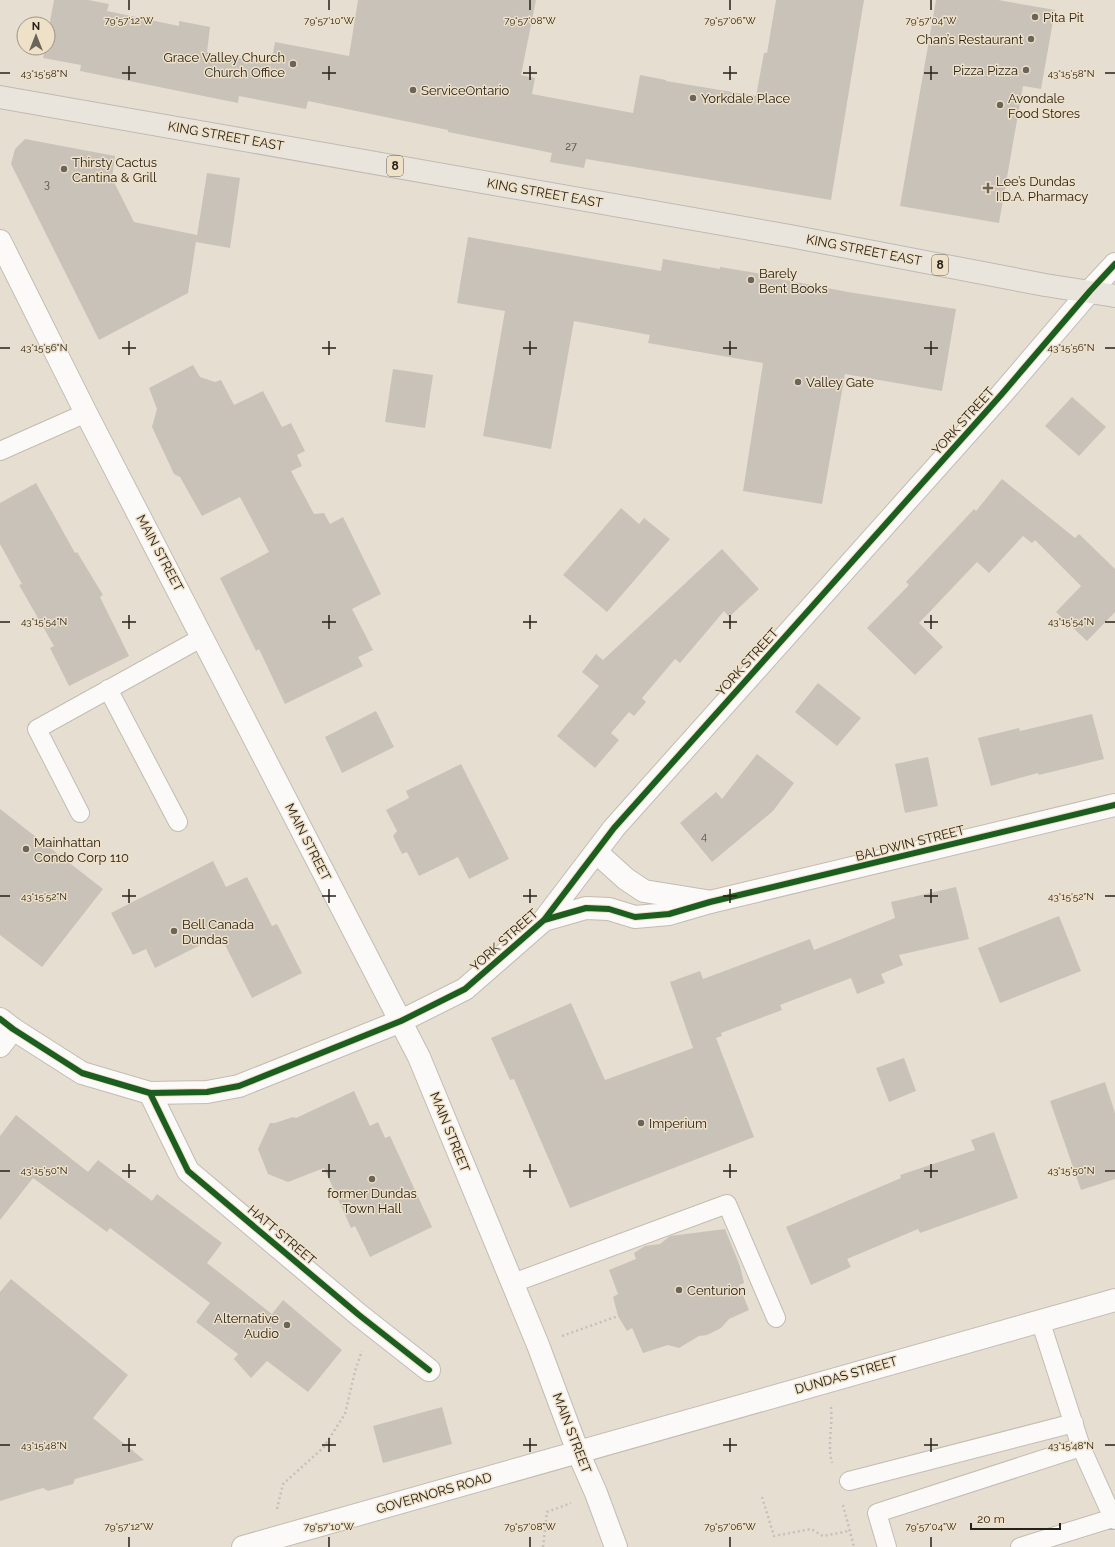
<svg xmlns="http://www.w3.org/2000/svg" width="1115" height="1547" font-family="Raleway,sans-serif">
<style>
.building{fill:#c9c2b8}
.lines{fill:none;stroke-linecap:round;stroke-linejoin:round}
.lane-casing{stroke:#c3bcb2;stroke-width:20}
.street-casing{stroke:#c3bcb2;stroke-width:24}
.secondary-casing{stroke:#c3bcb2;stroke-width:24}
.primary-casing{stroke:#bfbab3;stroke-width:24}
.path{stroke:#c3c1bc;stroke-width:2.5;stroke-dasharray:2 3;stroke-linecap:butt}
.lane{stroke:#fbfaf8;stroke-width:18}
.street{stroke:#fbfaf8;stroke-width:22}
.secondary{stroke:#fbfaf8;stroke-width:22}
.primary{stroke:#eae5dc;stroke-width:22}
.cycleway-casing{stroke:#efe0c8;stroke-width:8}
.cycleway{stroke:#1b5e20;stroke-width:6}
.ticks{fill:none;stroke:#272218;stroke-width:1.5}
.poi-dot{fill:#6a6459;stroke:#efe0c8;stroke-width:1.5}
.labels{text-anchor:middle;dominant-baseline:central;stroke-width:3;stroke-linejoin:round;paint-order:stroke}
.number-label{font-size:11px;fill:#504a40}
.shield{fill:#efe0c8;stroke:#635b4d;stroke-width:1}
.shield-label{font-size:12px;font-weight:bold;fill:#272218}
.poi-label{font-size:13px;fill:#272218;stroke:#efe0c8;text-anchor:start}
.street-label{font-size:13px;fill:#272218;stroke:#efe0c8}
.ticks-label{font-size:10px;text-anchor:middle;fill:#272218;stroke:#efe0c8;stroke-width:3;stroke-linejoin:round;paint-order:stroke}
</style>
<rect width="100%" height="100%" fill="#e6ded1"/>
<path class="building" d="M 54,0 L 88,0 L 109,4 L 107,11 L 179,26 L 179,21 L 210,27 L 207,52 L 271,64 L 275,42 L 349,56 L 358,0 L 536,0 L 521,75 L 535,78 L 532,94 L 633,113 L 640,75 L 666,80 L 666,81 L 756,96 L 764,53 L 767,53 L 776,0 L 864,0 L 831,200 L 586,159 L 584,168 L 550,162 L 552,153 L 448,132 L 448,130 L 308,101 L 306,109 L 239,96 L 238,103 L 80,71 L 81,65 L 43,58 L 45,48 L 48,48 L 48,32 Z
M 936,0 L 998,0 L 1055,10 L 1041,89 L 1023,86 L 999,223 L 900,206 Z
M 25,139 L 115,156 L 112,178 L 134,222 L 197,235 L 188,293 L 99,340 L 11,164 L 15,149 Z
M 207,173 L 240,178 L 230,248 L 196,242 Z
M 468,237 L 661,271 L 663,259 L 720,269 L 720,267 L 775,276 L 775,278 L 848,292 L 956,309 L 942,391 L 845,374 L 822,504 L 743,491 L 763,363 L 648,343 L 650,335 L 574,321 L 551,449 L 483,436 L 505,311 L 457,303 Z
M 193,365 L 200,377 L 215,382 L 221,380 L 234,405 L 263,391 L 282,427 L 291,423 L 305,451 L 297,455 L 302,466 L 291,471 L 314,514 L 324,513 L 330,524 L 343,517 L 381,594 L 352,609 L 373,650 L 358,657 L 363,666 L 285,704 L 259,649 L 256,651 L 220,578 L 269,552 L 240,497 L 202,516 L 180,477 L 174,474 L 152,427 L 157,409 L 149,388 Z
M 393,369 L 433,375 L 425,428 L 385,422 Z
M 1072,397 L 1106,427 L 1079,456 L 1045,426 Z
M 1002,479 L 1075,538 L 1079,534 L 1115,569 L 1115,612 L 1087,641 L 1056,612 L 1081,586 L 1035,540 L 1032,543 L 1023,536 L 989,573 L 977,562 L 919,623 L 943,647 L 915,675 L 867,628 L 909,585 L 906,582 L 974,509 L 976,511 Z
M 36,483 L 75,553 L 77,552 L 103,595 L 100,597 L 129,656 L 69,686 L 50,648 L 54,646 L 19,585 L 22,584 L 0,544 L 0,503 Z
M 621,508 L 639,524 L 644,518 L 670,539 L 607,612 L 563,575 Z
M 722,549 L 759,589 L 729,617 L 724,611 L 680,663 L 675,659 L 642,698 L 646,702 L 634,716 L 629,712 L 611,733 L 619,740 L 595,768 L 557,736 L 599,686 L 582,672 L 596,654 L 603,660 Z
M 818,683 L 861,718 L 837,746 L 795,712 Z
M 376,711 L 394,747 L 342,773 L 325,737 Z
M 1092,714 L 1104,759 L 1039,775 L 1038,773 L 991,786 L 978,738 L 1019,728 L 1020,731 Z
M 757,754 L 794,783 L 773,811 L 712,862 L 680,823 L 716,792 L 722,799 Z
M 928,757 L 938,806 L 905,813 L 895,764 Z
M 461,764 L 509,859 L 469,879 L 458,857 L 419,876 L 407,852 L 402,854 L 393,836 L 397,831 L 386,810 L 409,798 L 406,791 Z
M 0,809 L 103,889 L 42,967 L 0,935 Z
M 213,861 L 226,887 L 247,877 L 272,926 L 277,924 L 302,973 L 252,998 L 220,935 L 155,968 L 146,949 L 133,955 L 111,913 Z
M 956,887 L 969,939 L 899,955 L 903,965 L 881,974 L 885,983 L 857,994 L 851,978 L 780,1005 L 782,1010 L 721,1033 L 722,1036 L 716,1038 L 754,1137 L 570,1208 L 514,1079 L 510,1080 L 491,1038 L 571,1003 L 605,1080 L 693,1048 L 670,982 L 700,971 L 703,979 L 810,939 L 814,950 L 895,918 L 891,902 Z
M 1059,916 L 1081,971 L 1000,1003 L 978,948 Z
M 904,1058 L 916,1091 L 889,1102 L 876,1068 Z
M 1105,1082 L 1115,1113 L 1115,1179 L 1081,1190 L 1050,1101 Z
M 354,1091 L 370,1126 L 378,1122 L 385,1138 L 390,1136 L 432,1227 L 370,1257 L 355,1226 L 351,1228 L 324,1168 L 288,1182 L 268,1174 L 258,1149 L 270,1123 L 275,1123 L 293,1117 L 296,1118 Z
M 16,1115 L 88,1172 L 98,1160 L 152,1201 L 157,1194 L 222,1243 L 207,1263 L 272,1314 L 283,1300 L 342,1350 L 308,1392 L 267,1361 L 251,1378 L 234,1359 L 238,1354 L 196,1322 L 210,1303 L 110,1228 L 107,1232 L 33,1178 L 0,1220 L 0,1136 Z
M 994,1132 L 1018,1198 L 920,1233 L 918,1229 L 847,1259 L 851,1267 L 811,1285 L 786,1227 L 901,1178 L 900,1175 L 975,1150 L 971,1140 Z
M 725,1229 L 740,1266 L 744,1283 L 739,1285 L 749,1310 L 729,1319 L 721,1328 L 707,1335 L 699,1336 L 679,1348 L 668,1345 L 643,1353 L 632,1328 L 627,1331 L 618,1316 L 613,1297 L 618,1294 L 609,1270 L 636,1259 L 634,1253 L 645,1246 L 660,1244 L 670,1236 Z
M 11,1279 L 128,1375 L 93,1418 L 144,1460 L 75,1479 L 73,1484 L 48,1491 L 43,1488 L 0,1501 L 0,1292 Z
M 442,1407 L 452,1444 L 383,1463 L 373,1426 Z"/>
<g class="lines">
<g class="lane-casing">
<path id="lane" d="M 0,451 L 86,413
M 108,689 L 178,822
M 80,813 L 37,729 L 203,637
M 513,1283 L 727,1204 L 776,1318
M 1040,1320 L 1081,1447 L 1113,1518 L 1115,1520
M 849,1481 L 1074,1423
M 887,1547 L 877,1513 L 1081,1447
M 1020,1547 L 1113,1518"/>
</g>
<g class="street-casing">
<path id="street" d="M 710,902 L 1115,805
M 0,1046 L 13,1029
M 150,1093 L 188,1171 L 359,1315 L 429,1370"/>
</g>
<g class="secondary-casing">
<path id="secondary" d="M 0,241 L 86,413 L 419,1057 L 538,1345 L 578,1452 L 596,1493 L 616,1547
M 596,852 L 626,879 L 644,891 L 706,901
M 544,920 L 586,908 L 609,909 L 635,917 L 669,914 L 710,902
M 0,1019 L 13,1029 L 82,1073 L 150,1093 L 207,1092 L 239,1086 L 401,1021 L 465,989 L 544,920 L 614,828 L 1001,395 L 1090,291 L 1115,264
M 243,1547 L 1115,1300"/>
</g>
<g class="primary-casing">
<path id="primary" d="M 0,97 L 790,236 L 1045,285 L 1115,296"/>
</g>
<path class="path" d="M 562,1336 L 618,1316
M 831,1407 C 833,1426 827,1445 832,1463
M 762,1497 L 774,1536 L 811,1529 L 823,1536 L 849,1531
M 843,1505 L 854,1547
M 277,1509 L 283,1484 L 323,1448 L 345,1414 L 355,1371 L 362,1351
M 543,1547 L 547,1512 L 571,1503"/>
<use href="#lane" class="lane"/>
<use href="#street" class="street"/>
<use href="#secondary" class="secondary"/>
<use href="#primary" class="primary"/>
<g class="cycleway-casing">
<path id="cycleway" d="M 544,920 L 586,908 L 609,909 L 635,917 L 669,914 L 710,902 L 1115,805
M 0,1019 L 13,1029 L 82,1073 L 150,1093 L 207,1092 L 239,1086 L 401,1021 L 465,989 L 544,920 L 614,828 L 1001,395 L 1090,291 L 1115,264
M 150,1093 L 188,1171 L 359,1315 L 429,1370"/>
</g>
<use href="#cycleway" class="cycleway"/>
</g>
<path class="ticks" d="M 129,0 L 129,10M 329,0 L 329,10M 530,0 L 530,10M 730,0 L 730,10M 931,0 L 931,10M 129,66 L 129,80M 329,66 L 329,80M 530,66 L 530,80M 730,66 L 730,80M 931,66 L 931,80M 0,73 L 10,73M 122,73 L 136,73M 322,73 L 336,73M 523,73 L 537,73M 723,73 L 737,73M 924,73 L 938,73M 1105,73 L 1115,73M 129,341 L 129,355M 329,341 L 329,355M 530,341 L 530,355M 730,341 L 730,355M 931,341 L 931,355M 0,348 L 10,348M 122,348 L 136,348M 322,348 L 336,348M 523,348 L 537,348M 723,348 L 737,348M 924,348 L 938,348M 1105,348 L 1115,348M 129,615 L 129,629M 329,615 L 329,629M 530,615 L 530,629M 730,615 L 730,629M 931,615 L 931,629M 0,622 L 10,622M 122,622 L 136,622M 322,622 L 336,622M 523,622 L 537,622M 723,622 L 737,622M 924,622 L 938,622M 1105,622 L 1115,622M 129,889 L 129,903M 329,889 L 329,903M 530,889 L 530,903M 730,889 L 730,903M 931,889 L 931,903M 0,896 L 10,896M 122,896 L 136,896M 322,896 L 336,896M 523,896 L 537,896M 723,896 L 737,896M 924,896 L 938,896M 1105,896 L 1115,896M 129,1164 L 129,1178M 329,1164 L 329,1178M 530,1164 L 530,1178M 730,1164 L 730,1178M 931,1164 L 931,1178M 0,1171 L 10,1171M 122,1171 L 136,1171M 322,1171 L 336,1171M 523,1171 L 537,1171M 723,1171 L 737,1171M 924,1171 L 938,1171M 1105,1171 L 1115,1171M 129,1438 L 129,1452M 329,1438 L 329,1452M 530,1438 L 530,1452M 730,1438 L 730,1452M 931,1438 L 931,1452M 0,1445 L 10,1445M 122,1445 L 136,1445M 322,1445 L 336,1445M 523,1445 L 537,1445M 723,1445 L 737,1445M 924,1445 L 938,1445M 1105,1445 L 1115,1445M 129,1537 L 129,1547M 329,1537 L 329,1547M 530,1537 L 530,1547M 730,1537 L 730,1547M 931,1537 L 931,1547"/>
<g class="poi-dot">
<circle cx="1035" cy="17" r="4"/>
<circle cx="1031" cy="39" r="4"/>
<circle cx="293" cy="64" r="4"/>
<circle cx="1026" cy="70" r="4"/>
<circle cx="413" cy="90" r="4"/>
<circle cx="693" cy="98" r="4"/>
<circle cx="1000" cy="105" r="4"/>
<circle cx="64" cy="169" r="4"/>
<path d="M986 182h4v4h4v4h-4v4h-4v-4h-4v-4h4z"/>
<circle cx="751" cy="280" r="4"/>
<circle cx="798" cy="382" r="4"/>
<circle cx="26" cy="849" r="4"/>
<circle cx="174" cy="931" r="4"/>
<circle cx="641" cy="1123" r="4"/>
<circle cx="372" cy="1179" r="4"/>
<circle cx="679" cy="1290" r="4"/>
<circle cx="287" cy="1325" r="4"/>
</g>
<g class="labels">
<g class="number-label">
<text x="571" y="146">27</text>
<text x="47" y="184">3</text>
<text x="704" y="836">4</text>
</g>
<g class="shield">
<rect x="387" y="156" width="16" height="20" rx="3"/>
<rect x="932" y="255" width="16" height="20" rx="3"/>
</g>
<g class="shield-label">
<text x="395" y="166">8</text>
<text x="940" y="265">8</text>
</g>
<g class="poi-label">
<text x="1043" y="17">Pita Pit</text>
<text x="1023" y="39" text-anchor="end">Chan’s Restaurant</text>
<text x="285" y="57" text-anchor="end">Grace Valley Church<tspan x="285" dy="15">Church Office</tspan></text>
<text x="1018" y="70" text-anchor="end">Pizza Pizza</text>
<text x="421" y="90">ServiceOntario</text>
<text x="701" y="98">Yorkdale Place</text>
<text x="1008" y="98">Avondale<tspan x="1008" dy="15">Food Stores</tspan></text>
<text x="72" y="162">Thirsty Cactus<tspan x="72" dy="15">Cantina &amp; Grill</tspan></text>
<text x="996" y="181">Lee’s Dundas<tspan x="996" dy="15">I.D.A. Pharmacy</tspan></text>
<text x="759" y="273">Barely<tspan x="759" dy="15">Bent Books</tspan></text>
<text x="806" y="382">Valley Gate</text>
<text x="34" y="842">Mainhattan<tspan x="34" dy="15">Condo Corp 110</tspan></text>
<text x="182" y="924">Bell Canada<tspan x="182" dy="15">Dundas</tspan></text>
<text x="649" y="1123">Imperium</text>
<text x="372" y="1193" text-anchor="middle">former Dundas<tspan x="372" dy="15">Town Hall</tspan></text>
<text x="687" y="1290">Centurion</text>
<text x="279" y="1318" text-anchor="end">Alternative<tspan x="279" dy="15">Audio</tspan></text>
</g>
<g class="street-label">
<text transform="translate(226 136) rotate(10)">KING STREET EAST</text>
<text transform="translate(545 193) rotate(10)">KING STREET EAST</text>
<text transform="translate(864 250) rotate(11)">KING STREET EAST</text>
<text transform="translate(963 421) rotate(-48)">YORK STREET</text>
<text transform="translate(160 553) rotate(62)">MAIN STREET</text>
<text transform="translate(747 662) rotate(-48)">YORK STREET</text>
<text transform="translate(308 842) rotate(63)">MAIN STREET</text>
<text transform="translate(910 843) rotate(-14)">BALDWIN STREET</text>
<text transform="translate(504 940) rotate(-42)">YORK STREET</text>
<text transform="translate(450 1132) rotate(68)">MAIN STREET</text>
<text transform="translate(282 1235) rotate(40)">HATT STREET</text>
<text transform="translate(846 1375) rotate(-16)">DUNDAS STREET</text>
<text transform="translate(572 1433) rotate(69)">MAIN STREET</text>
<text transform="translate(434 1493) rotate(-16)">GOVERNORS ROAD</text>
</g>
</g>
<g class="ticks-label">
<text x="129" y="24">79°57'12"W</text>
<text x="329" y="24">79°57'10"W</text>
<text x="530" y="24">79°57'08"W</text>
<text x="730" y="24">79°57'06"W</text>
<text x="931" y="24">79°57'04"W</text>
<text x="44" y="77">43°15'58"N</text>
<text x="1071" y="77">43°15'58"N</text>
<text x="44" y="351">43°15'56"N</text>
<text x="1071" y="351">43°15'56"N</text>
<text x="44" y="625">43°15'54"N</text>
<text x="1071" y="625">43°15'54"N</text>
<text x="44" y="900">43°15'52"N</text>
<text x="1071" y="900">43°15'52"N</text>
<text x="44" y="1174">43°15'50"N</text>
<text x="1071" y="1174">43°15'50"N</text>
<text x="44" y="1449">43°15'48"N</text>
<text x="1071" y="1449">43°15'48"N</text>
<text x="129" y="1530">79°57'12"W</text>
<text x="329" y="1530">79°57'10"W</text>
<text x="530" y="1530">79°57'08"W</text>
<text x="730" y="1530">79°57'06"W</text>
<text x="931" y="1530">79°57'04"W</text>
</g>
<g transform="translate(36 36)"><circle r="19" fill="#efe0c8" stroke="#9f9482"/>
<path d="M0-3L7 15L0 10L-7 15Z" fill="#6a6459"/>
<text y="-6" font-size="11" font-weight="bold" text-anchor="middle" fill="#272218">N</text>
</g>
<path d="M971 1523v6h89v-6" fill="none" stroke="#272218" stroke-width="2"/>
<text x="977" y="1523" font-size="12" fill="#272218" stroke="#efe0c8" stroke-width="3" paint-order="stroke">20 m</text>
</svg>
